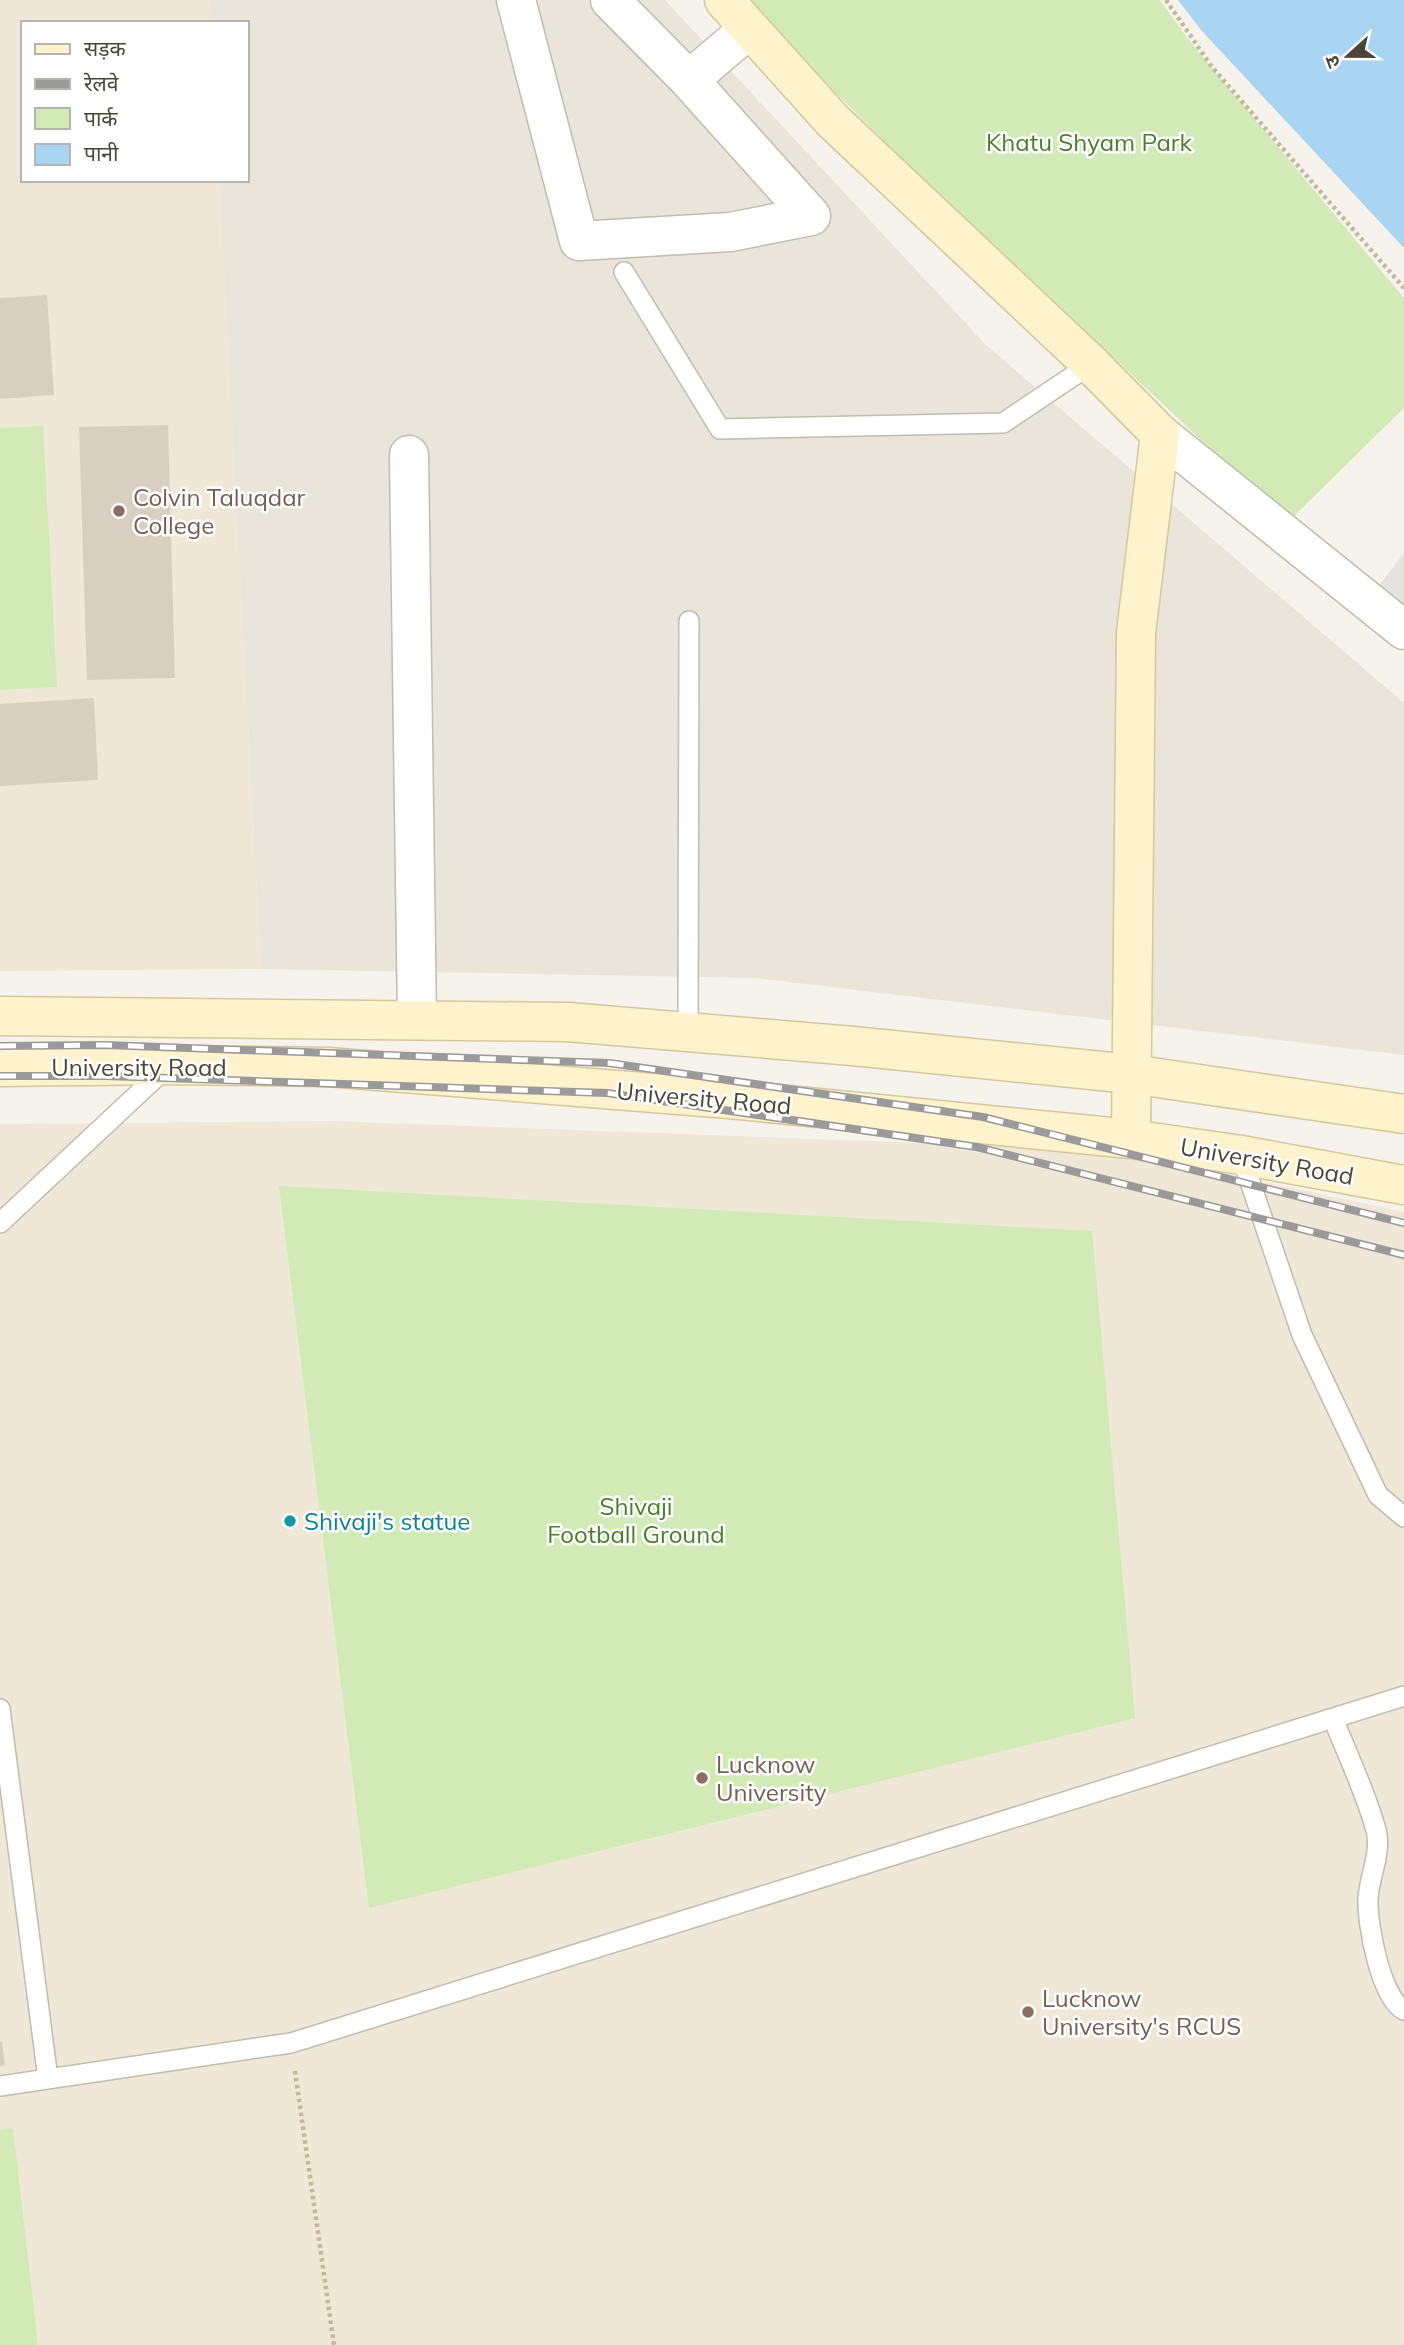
<svg xmlns="http://www.w3.org/2000/svg" width="1404" height="2345" font-family="Mulish,'Noto Sans Devanagari',sans-serif">
<style>
.residential{fill:#eae5da}
.education{fill:#efe8d6}
.green{fill:#d2eab5}
.parking{fill:#e5e3e0}
.water{fill:#a9d4f2}
.building{fill:#d8cfc1}
.lines{fill:none;stroke-linecap:round;stroke-linejoin:round}
.lane-casing{stroke:#c2bbae;stroke-width:22}
.street-casing{stroke:#c2bbae;stroke-width:41}
.secondary-casing{stroke:#d6c79b;stroke-width:41}
.path{stroke:#c4b79f;stroke-width:4.5;stroke-dasharray:3.5 3.5;stroke-linecap:butt}
.lane{stroke:#fff;stroke-width:19}
.street{stroke:#fff;stroke-width:38}
.secondary{stroke:#fff3cd;stroke-width:38}
.rail-casing{stroke:#9a9a9a;stroke-width:8}
.rail{stroke:#fff;stroke-width:5;stroke-dasharray:16;stroke-linecap:butt}
.education-dot{fill:#8d6e63;stroke:#fff;stroke-width:2.5}
.culture-dot{fill:#0f9aa8;stroke:#fff;stroke-width:2.5}
.labels{text-anchor:middle;dominant-baseline:central;stroke-width:5;stroke-linejoin:round;paint-order:stroke}
.park-label{font-size:24px;fill:#4a7f2a;stroke:#fff}
.education-label{font-size:24px;fill:#785e54;stroke:#fff;text-anchor:start}
.street-label{font-size:24px;fill:#4b4439;stroke:#fff}
.culture-label{font-size:24px;fill:#0d838f;stroke:#fff;text-anchor:start}
</style>
<rect width="100%" height="100%" fill="#f6f3ec"/>
<path class="residential" d="M 210,0 L 665,0 L 986,345 L 1404,703 L 1404,1055 L 756,978 L 261,969 L 219,180 L 247,180 L 247,23 L 211,23 Z"/>
<path class="education" d="M 0,0 L 211,0 L 212,23 L 23,23 L 23,180 L 220,180 L 261,969 L 0,971 Z
M 333,1121 L 1115,1150 L 1404,1212 L 1404,2345 L 0,2345 L 0,1124 Z"/>
<path class="green" d="M 743,0 L 1160,0 L 1188,39 L 1404,298 L 1404,408 L 1288,522 L 885,142 Z
M 43,426 L 57,687 L 0,690 L 0,428 Z
M 279,1186 L 1092,1231 L 1135,1718 L 369,1908 Z
M 13,2128 L 38,2345 L 0,2345 L 0,2130 Z"/>
<path class="parking" d="M 1404,553 L 1404,616 L 1374,592 Z"/>
<path class="water" d="M 1178,0 L 1404,0 L 1404,248 L 1201,30 Z"/>
<path class="building" d="M 47,295 L 54,395 L 0,399 L 0,298 Z
M 168,425 L 175,678 L 87,680 L 79,427 Z
M 94,698 L 98,780 L 0,786 L 0,704 Z
M 2,2041 L 5,2065 L 0,2066 L 0,2042 Z"/>
<g class="lines">
<g class="lane-casing">
<path id="lane" d="M 624,272 L 720,429 L 1003,423 L 1091,364
M 688,1031 L 689,621
M 1241,1155 L 1302,1335 L 1378,1495 L 1404,1517
M 0,1223 L 168,1066
M 0,1709 L 48,2079
M 1333,1718 C 1347,1754 1366,1793 1376,1830 C 1382,1852 1369,1877 1368,1899 C 1367,1924 1381,1999 1404,2010
M 0,2086 L 291,2043 L 1404,1696"/>
</g>
<g class="street-casing">
<path id="street" d="M 516,0 L 579,241 L 730,232 L 811,216
M 610,0 L 689,80 L 811,216
M 689,80 L 749,29
M 1160,434 L 1404,630
M 409,455 L 417,1020"/>
</g>
<g class="secondary-casing">
<path id="secondary" d="M 724,0 L 833,121 L 1091,364 L 1160,434 L 1136,633 L 1131,1139
M 0,1016 L 568,1022 L 853,1046 L 1131,1074 L 1404,1114
M 0,1067 L 169,1065 L 328,1067 L 729,1099 L 1131,1139 L 1241,1155 L 1404,1185"/>
</g>
<path class="path" d="M 1166,0 L 1212,67 L 1404,288
M 295,2071 L 334,2345"/>
<use href="#lane" class="lane"/>
<use href="#street" class="street"/>
<use href="#secondary" class="secondary"/>
<g class="rail-casing">
<path id="rail" d="M 0,1046 L 105,1045 L 609,1063 L 983,1117 L 1404,1223
M 0,1076 L 105,1076 L 607,1093 L 977,1147 L 1404,1255"/>
</g>
<use href="#rail" class="rail"/>
</g>
<g class="education-dot">
<circle cx="119" cy="511" r="7"/>
<circle cx="702" cy="1778" r="7"/>
<circle cx="1028" cy="2012" r="7"/>
</g>
<circle class="culture-dot" cx="290" cy="1521" r="7"/>
<g class="labels">
<g class="park-label">
<text x="1089" y="142">Khatu Shyam Park</text>
<text x="636" y="1506">Shivaji<tspan x="636" dy="28">Football Ground</tspan></text>
</g>
<g class="education-label">
<text x="133" y="497">Colvin Taluqdar<tspan x="133" dy="28">College</tspan></text>
<text x="716" y="1764">Lucknow<tspan x="716" dy="28">University</tspan></text>
<text x="1042" y="1998">Lucknow<tspan x="1042" dy="28">University's RCUS</tspan></text>
</g>
<g class="street-label">
<text x="139" y="1067">University Road</text>
<text transform="translate(704 1098) rotate(5)">University Road</text>
<text transform="translate(1267 1161) rotate(10)">University Road</text>
</g>
<g class="culture-label">
<text x="304" y="1521">Shivaji's statue</text>
</g>
</g>
<rect x="21" y="21" width="228" height="161" fill="#ffffff" stroke="#b7b4b0" stroke-width="2"/>
<rect x="35" y="44" width="35" height="10" fill="#fff3cd" stroke="#b7b4b0" stroke-width="2"/>
<text x="84" y="56" font-size="21" fill="#4b4439">सड़क</text>
<rect x="35" y="79" width="35" height="10" fill="#9a9a9a" stroke="#b7b4b0" stroke-width="2"/>
<text x="84" y="91" font-size="21" fill="#4b4439">रेलवे</text>
<rect x="35" y="108" width="35" height="21" fill="#d2eab5" stroke="#b7b4b0" stroke-width="2"/>
<text x="84" y="126" font-size="21" fill="#4b4439">पार्क</text>
<rect x="35" y="144" width="35" height="21" fill="#a9d4f2" stroke="#b7b4b0" stroke-width="2"/>
<text x="84" y="161" font-size="21" fill="#4b4439">पानी</text>
<g transform="translate(1348 56) rotate(249)" stroke="#ffffff" stroke-width="5" paint-order="stroke">
<path d="M0-5L12 26L0 18L-12 26Z" fill="#4b4439"/>
<text y="-10" font-size="19" font-weight="bold" text-anchor="middle" fill="#4b4439">उ</text>
</g>
</svg>
